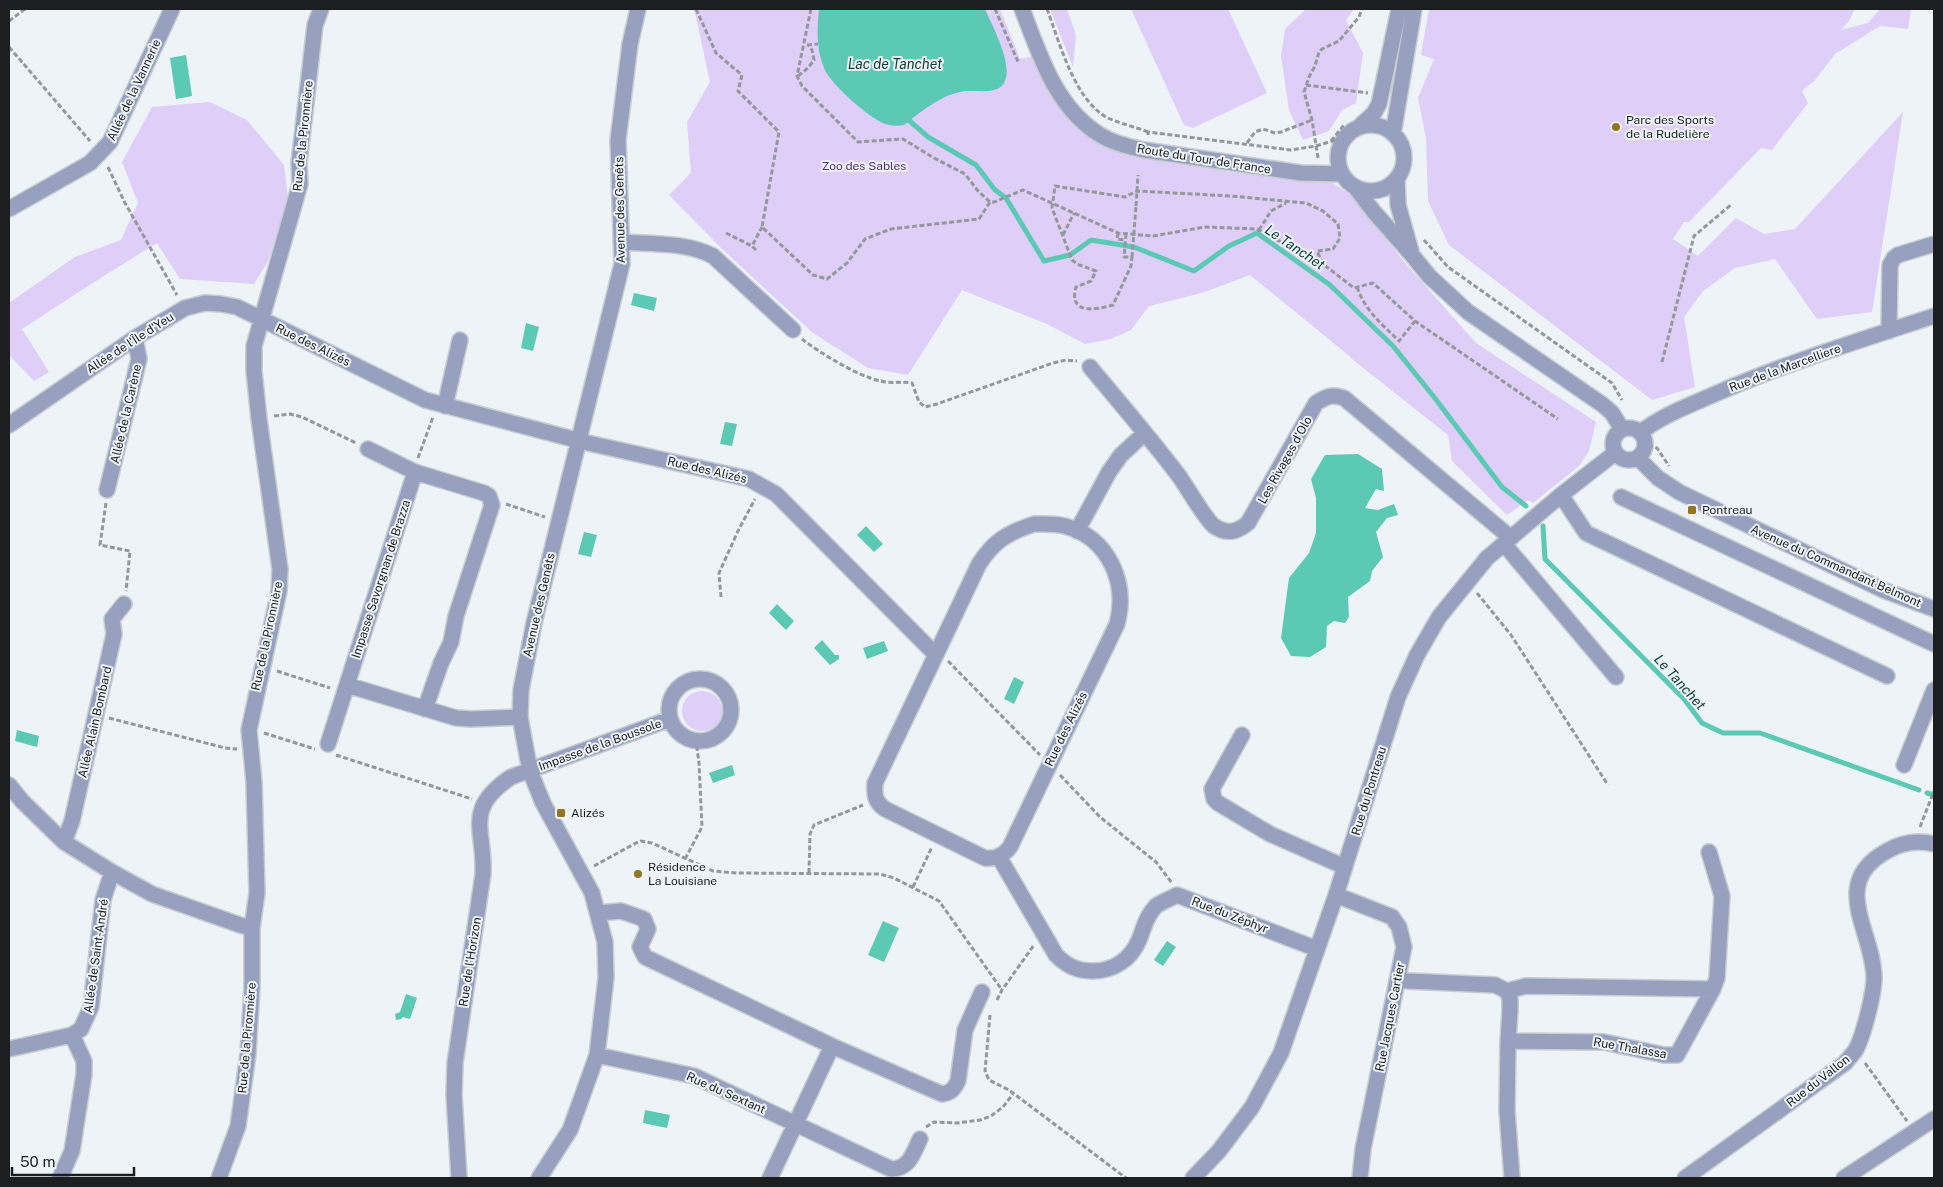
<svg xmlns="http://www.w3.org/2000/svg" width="1943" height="1187" font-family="'Public Sans',sans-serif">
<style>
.green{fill:#dfcef7}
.water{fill:#5cc9b5}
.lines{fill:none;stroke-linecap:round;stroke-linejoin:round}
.stream{stroke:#5cc9b5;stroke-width:5}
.minor-casing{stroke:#c7cdd0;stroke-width:18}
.path{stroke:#94989b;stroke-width:3;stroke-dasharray:5 2.5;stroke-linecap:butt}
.minor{stroke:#97a0bf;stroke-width:15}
.path-bridge{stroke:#94989b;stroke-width:3;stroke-dasharray:5 2.5;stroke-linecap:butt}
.poi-dot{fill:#97751e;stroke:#edf3f7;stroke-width:2}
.labels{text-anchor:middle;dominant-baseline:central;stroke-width:4;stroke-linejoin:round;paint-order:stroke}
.street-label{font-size:12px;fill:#1c1e20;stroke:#edf3f7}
.poi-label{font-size:12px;fill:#1c1e20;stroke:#edf3f7;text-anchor:start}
.park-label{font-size:12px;fill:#552c7e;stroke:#edf3f7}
.water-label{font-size:14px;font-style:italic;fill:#0c3e36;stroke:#edf3f7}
</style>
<rect width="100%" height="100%" fill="#edf3f7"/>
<path class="green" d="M 693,9 L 988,9 L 992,18 L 989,9 L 1000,9 L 1020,59 L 1035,56 L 1048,84 L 1131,153 L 1230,172 L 1333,183 L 1356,199 L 1405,263 L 1476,343 L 1596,422 L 1589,451 L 1579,466 L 1533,503 L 1528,500 L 1507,515 L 1452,461 L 1448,435 L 1352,359 L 1347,354 L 1250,275 L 1202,293 L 1149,306 L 1131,330 L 1111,339 L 1085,344 L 1047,324 L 962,290 L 908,375 L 868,368 L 813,333 L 722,249 L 669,195 L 691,173 L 687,122 L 710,82 L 696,17 Z
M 1050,9 L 1067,9 L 1076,35 L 1073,67 Z
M 1131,9 L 1228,9 L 1267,93 L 1193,128 L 1184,125 Z
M 1306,9 L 1354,9 L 1346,20 L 1363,53 L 1356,103 L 1342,110 L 1329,131 L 1303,140 L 1289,110 L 1281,56 L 1285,29 Z
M 1429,9 L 1855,9 L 1849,21 L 1841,30 L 1868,23 L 1880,9 L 1911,9 L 1908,29 L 1880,26 L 1835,54 L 1815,80 L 1802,91 L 1808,103 L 1772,150 L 1761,148 L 1689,222 L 1684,222 L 1673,239 L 1698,256 L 1736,218 L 1764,234 L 1795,229 L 1903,112 L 1872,312 L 1817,319 L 1775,259 L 1735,268 L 1703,291 L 1684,317 L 1695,387 L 1652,400 L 1449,245 L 1428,201 L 1426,138 L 1418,98 L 1434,59 L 1421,55 Z
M 210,102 L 247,120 L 284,165 L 288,199 L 268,261 L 254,284 L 180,279 L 157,243 L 102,277 L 22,329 L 49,372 L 34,381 L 9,355 L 9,303 L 75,257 L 121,240 L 138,203 L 122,162 L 152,107 Z
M682 711a20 20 0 1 1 40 0a20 20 0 1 1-40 0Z"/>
<path class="water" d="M 819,9 L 985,9 C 992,26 1024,82 994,90 C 982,93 968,89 956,93 C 937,98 919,113 904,125 C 898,126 891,126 885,124 C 869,118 832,85 825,70 C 816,51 817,29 819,9 Z
M 186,55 L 192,96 L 176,99 L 170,58 Z
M 634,293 L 657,298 L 654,311 L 631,305 Z
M 526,323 L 539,327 L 533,351 L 521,348 Z
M 725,422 L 737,424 L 732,446 L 720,444 Z
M 1358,454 L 1382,469 L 1384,491 L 1376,489 L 1365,508 L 1378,510 L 1394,504 L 1398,515 L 1387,518 L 1376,532 L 1383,557 L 1372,571 L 1370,581 L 1348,597 L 1349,617 L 1345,623 L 1334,621 L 1327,626 L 1326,647 L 1310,657 L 1291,656 L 1281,638 L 1289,578 L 1309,553 L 1316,533 L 1316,498 L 1311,479 L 1325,455 Z
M 866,526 L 883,544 L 874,552 L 857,535 Z
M 584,532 L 597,535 L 591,557 L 578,554 Z
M 777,604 L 794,621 L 786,630 L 769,613 Z
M 822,640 L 835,655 L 839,655 L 839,659 L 830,665 L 814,648 Z
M 884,641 L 888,651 L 867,659 L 863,648 Z
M 1014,677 L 1024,682 L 1014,704 L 1004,699 Z
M 17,730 L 39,736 L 37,747 L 15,741 Z
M 732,765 L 735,775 L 713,783 L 709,773 Z
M 883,921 L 899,928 L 884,962 L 868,955 Z
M 1167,941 L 1176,947 L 1163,966 L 1154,960 Z
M 406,994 L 417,998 L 410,1019 L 403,1017 L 401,1019 L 396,1020 L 395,1014 L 400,1012 Z
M 645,1110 L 670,1115 L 667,1128 L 643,1123 Z"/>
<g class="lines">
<path class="stream" d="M 904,116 L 928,137 L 976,165 L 995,190 L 1006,198 L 1044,261 L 1070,255 L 1091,240 L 1134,247 L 1194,271 L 1229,246 L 1257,233 L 1330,285 L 1393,346 L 1434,397 L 1502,487 L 1526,506
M 1543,526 L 1545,559 L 1684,699 L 1702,723 L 1723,733 L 1760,733 L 1919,790
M 1927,793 L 1934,795"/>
<g class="minor-casing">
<path id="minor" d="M 1022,9 C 1040,55 1055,107 1100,135 C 1113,143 1129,147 1144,150 L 1301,173 L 1342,174
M1338 158a33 33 0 1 1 66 0a33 33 0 1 1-66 0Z
M 1359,127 L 1374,113 L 1379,104 L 1399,9
M 1393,134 L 1414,9
M 1397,178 L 1398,205 L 1411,251
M 1355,187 L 1374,212 L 1412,255 L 1429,276 L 1468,312 L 1603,405 L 1612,413 L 1622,429
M 9,209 L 90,163 L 110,142 L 172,9
M 622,242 C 653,244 686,242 713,256 L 793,330
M 1889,331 L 1890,265 L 1894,258 L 1898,255 L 1934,244
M 1090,367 C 1120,403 1151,439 1179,476 C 1187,487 1205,519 1214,526 C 1227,535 1237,532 1248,523 L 1316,403 C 1327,396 1332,394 1344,398 L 1511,538
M 445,406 L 460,340
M 9,425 L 135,338 L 185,308 L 205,303 L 221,304 L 237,307 L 425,400 L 588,443 L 749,479 L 776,494 L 935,654
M1613 444a16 16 0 1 1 32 0a16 16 0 1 1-32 0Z
M 1641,432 C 1663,415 1690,405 1715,394 C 1786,363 1861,340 1934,316
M 368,449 L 415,472 L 484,493 L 489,496 L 492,505 L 456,616 L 451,642 L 441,663 L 425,709
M 1638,458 L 1658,478 L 1679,492 L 1883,590 L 1934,609
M 107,490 L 139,359 L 135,338
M 1561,495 L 1586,533 L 1887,676
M 1621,497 L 1934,644
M 1034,524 C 1044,524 1055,523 1065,526 C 1109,538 1128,583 1117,624 L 1010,847 C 1003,856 996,859 985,858 L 885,809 C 875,802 874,795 875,783 L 979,564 C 994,541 1007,533 1034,524 Z
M 1077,531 L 1109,472 L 1121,455 L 1145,433
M 1504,544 L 1616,677
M669 710a31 31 0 1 1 62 0a31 31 0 1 1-62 0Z
M 347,685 L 456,718 L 471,719 L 520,717
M 1242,735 L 1212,789 L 1214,799 L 1218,803 L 1270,834 L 1345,867
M 328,744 L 415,472
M 1904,765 L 1934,690
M 9,785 L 22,801 L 64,842 L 112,872 L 152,894 L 240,925 L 252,928
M 64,842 L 72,821 L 114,634 L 112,619 L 124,604
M 999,857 L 1056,955 C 1067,966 1077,971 1093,971 C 1114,971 1131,959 1139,940 C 1144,928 1146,916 1156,906 C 1161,902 1170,899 1177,895 L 1317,949
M 1336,895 L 1392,917 L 1399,927 L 1404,947 L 1363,1149 L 1360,1178
M 598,913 L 621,911 L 644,919 L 648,929 L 640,947 L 645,957 L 832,1046 L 942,1094 C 951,1093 954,1089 958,1081 L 965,1030 L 982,992
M 1399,979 L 1408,981 L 1495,985 L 1507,991 L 1510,999 L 1510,1011 L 1508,1041 L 1507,1111 L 1512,1178
M 1507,991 L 1526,986 L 1713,989
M 1508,1041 L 1604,1042 L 1664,1055 L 1677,1055 L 1713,989 L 1717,978 L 1722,896 L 1709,852
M 9,1049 L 72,1035
M 597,1055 L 694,1076 L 891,1169 C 909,1169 913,1154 920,1139
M 60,1178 L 72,1151 L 84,1074 L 84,1061 L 72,1035 L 81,1029 L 91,1007 L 103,900 L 112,872
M 219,1178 L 238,1126 L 248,1054 L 252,987 L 252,928 L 257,893 L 254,782 L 249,730 L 279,591 L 280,569 L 259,419 L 254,371 L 254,346 L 300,184 L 299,163 L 315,25 L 321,9
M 459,1178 L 454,1095 L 455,1063 L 483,874 C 485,828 463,810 511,777 L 670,719
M 539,1178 L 570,1130 L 597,1055 L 606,978 L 605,942 L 592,893 L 543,803 L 530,771 L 520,717 L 521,690 L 534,623 L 622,264 L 618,140 L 630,44 L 638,9
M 770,1178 L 832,1046
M 1193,1178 L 1219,1151 L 1252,1107 L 1281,1053 L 1336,895 L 1398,697 L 1417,655 L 1439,617 L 1487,558 L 1561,495 L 1615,453
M 1685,1178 L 1845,1063 C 1848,1059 1852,1055 1855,1051 C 1863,1038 1874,994 1874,978 C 1874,932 1828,883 1887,851 C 1901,843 1918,840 1934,844
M 1844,1178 L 1934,1119"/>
</g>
<path class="path" d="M 696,9 L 716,53 L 742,75 L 738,91 L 779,132 L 762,227 L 813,275 L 827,279 L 847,263 L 865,239 L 891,229 L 979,219 L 990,202
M 811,9 L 797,76 L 802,86 L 858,142 L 903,139 L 934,158 L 965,174 L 978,191 L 990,202 L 994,202 L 1023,190 L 1118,233 L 1153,236 L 1205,227 L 1257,229 L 1322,264
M 995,9 L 1019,64
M 1047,9 C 1060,43 1074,100 1108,118 C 1121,124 1136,127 1148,132
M 9,21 L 25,9
M 807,45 L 818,44
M 9,47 L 90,141
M 798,76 L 808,68 L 814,60 L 812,50 L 808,45
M 1306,85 L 1368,93
M 1148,135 L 1148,132 L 1291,150 L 1316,146 L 1345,137
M 1331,141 L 1344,125
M 1247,143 L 1255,132 L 1263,129 L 1275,133 L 1281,132 L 1312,120
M 1318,158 L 1312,120 L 1304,92 L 1309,77 L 1315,66 L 1319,52 L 1322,49 L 1339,41 L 1359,17 L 1362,9
M 108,167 L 125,203 L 177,295
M 1136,206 L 1138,175
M 1259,230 L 1271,211 L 1286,203
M 726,233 L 752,246
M 1118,233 L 1117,239 L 1125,240
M 1126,234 L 1124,257 L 1132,257 L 1131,266 L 1113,305 C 1096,310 1068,315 1076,287 L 1091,281 L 1096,271 L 1077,264 L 1072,260 L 1052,208 L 1055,186 L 1125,197 L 1137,191 L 1231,196 L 1306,203 L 1323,211 L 1338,224 L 1340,238 L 1333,249 L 1317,251 L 1323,264 L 1354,288 L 1373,283 L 1415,321 L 1558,419
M 1063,235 L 1074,213
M 1424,240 L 1448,267 L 1612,383 L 1622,400
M 756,250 L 752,246 L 762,227
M 1357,287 C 1366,312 1381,323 1399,341 L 1415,321
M 802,339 C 820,353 859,377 881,381 C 891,384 902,381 912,383 L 919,402 L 925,407 L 937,404 L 1053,363 L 1066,360 L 1077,361
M 1662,362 L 1694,236 L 1732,204
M 274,416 L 290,414 L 302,417 L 356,443
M 1648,446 L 1657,448 L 1669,466
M 418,458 L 433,417
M 106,503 L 100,545 L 130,551 L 126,591
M 506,504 L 545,517
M 1477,593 L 1511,635 L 1608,785
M 721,597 L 719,573 L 738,531 L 755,499
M 948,661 L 1040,755
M 277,671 L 330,688
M 109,718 L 225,748 L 237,749
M 264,733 L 315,749
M 336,755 L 472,799
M 1060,775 L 1100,817 L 1156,862 L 1172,883
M 1920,827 L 1934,791
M 685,859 L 702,827 L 699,763 L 696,741
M 594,866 L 636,843 L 641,841 L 652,843 L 713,871 L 736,873 L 880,874 L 894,878 L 939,901 L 1002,990
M 809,873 L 810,834 L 814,825 L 863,805
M 913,887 L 932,847
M 997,1000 L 1002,990 L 1034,945
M 990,1015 L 985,1071 L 989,1080 L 1009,1090 L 1126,1178
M 1865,1063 L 1907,1121
M 926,1127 L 934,1122 L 957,1123 L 980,1120 L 991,1116 L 1003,1107 L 1013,1094"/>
<use href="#minor" class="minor"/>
<path class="path-bridge" d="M 1132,257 L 1136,206"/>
</g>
<g class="poi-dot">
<circle cx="1616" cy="127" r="5"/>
<rect x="1687" y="505" width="10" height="10" rx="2.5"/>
<rect x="556" y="808" width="10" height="10" rx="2.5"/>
<circle cx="638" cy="874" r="5"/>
</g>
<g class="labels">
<g class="street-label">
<text transform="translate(134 90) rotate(-65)">Allée de la Vannerie</text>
<text transform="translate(303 136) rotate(-84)">Rue de la Pironnière</text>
<text transform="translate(1204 159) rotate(9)">Route du Tour de France</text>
<text transform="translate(620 210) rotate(-91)">Avenue des Genêts</text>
<text transform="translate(130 343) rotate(-33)">Allée de l'Île d'Yeu</text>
<text transform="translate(313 345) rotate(26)">Rue des Alizés</text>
<text transform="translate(1785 368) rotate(-20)">Rue de la Marcelliere</text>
<text transform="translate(126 414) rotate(-77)">Allée de la Carène</text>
<text transform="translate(1285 460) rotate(-61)">Les Rivages d'Olo</text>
<text transform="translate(707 470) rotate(13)">Rue des Alizés</text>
<text transform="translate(1836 566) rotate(24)">Avenue du Commandant Belmont</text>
<text transform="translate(381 579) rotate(-72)">Impasse Savorgnan de Brazza</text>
<text transform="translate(539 605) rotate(-77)">Avenue des Genêts</text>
<text transform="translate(267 636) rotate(-78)">Rue de la Pironnière</text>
<text transform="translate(95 722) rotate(-77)">Allée Alain Bombard</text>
<text transform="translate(1066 729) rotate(-64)">Rue des Alizés</text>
<text transform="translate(600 745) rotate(-20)">Impasse de la Boussole</text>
<text transform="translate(1369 791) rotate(-73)">Rue du Pontreau</text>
<text transform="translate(1230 915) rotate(21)">Rue du Zéphyr</text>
<text transform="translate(96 956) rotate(-82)">Allée de Saint-André</text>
<text transform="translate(470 962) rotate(-81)">Rue de l'Horizon</text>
<text transform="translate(1390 1017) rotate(-79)">Rue Jacques Cartier</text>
<text transform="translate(247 1038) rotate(-85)">Rue de la Pironnière</text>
<text transform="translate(1630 1048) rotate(10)">Rue Thalassa</text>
<text transform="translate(1818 1081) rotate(-38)">Rue du Vallon</text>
<text transform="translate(726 1093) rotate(24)">Rue du Sextant</text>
</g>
<g class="poi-label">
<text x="1626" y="120">Parc des Sports<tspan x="1626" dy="14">de la Rudelière</tspan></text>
<text x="1702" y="510">Pontreau</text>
<text x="571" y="813">Alizés</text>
<text x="648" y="867">Résidence<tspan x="648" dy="14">La Louisiane</tspan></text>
</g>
<g class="park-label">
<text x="864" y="166">Zoo des Sables</text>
</g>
<g class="water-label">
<text x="895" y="64">Lac de Tanchet</text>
<text transform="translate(1295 247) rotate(34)">Le Tanchet</text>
<text transform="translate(1680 682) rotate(48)">Le Tanchet</text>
</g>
</g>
<rect width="1943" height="1187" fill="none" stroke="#1c1e20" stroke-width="20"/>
<path d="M12 1167v8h122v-8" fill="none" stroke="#1c1e20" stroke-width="2.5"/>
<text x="20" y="1167" font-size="15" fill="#1c1e20" stroke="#edf3f7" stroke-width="4" paint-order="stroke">50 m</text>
</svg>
